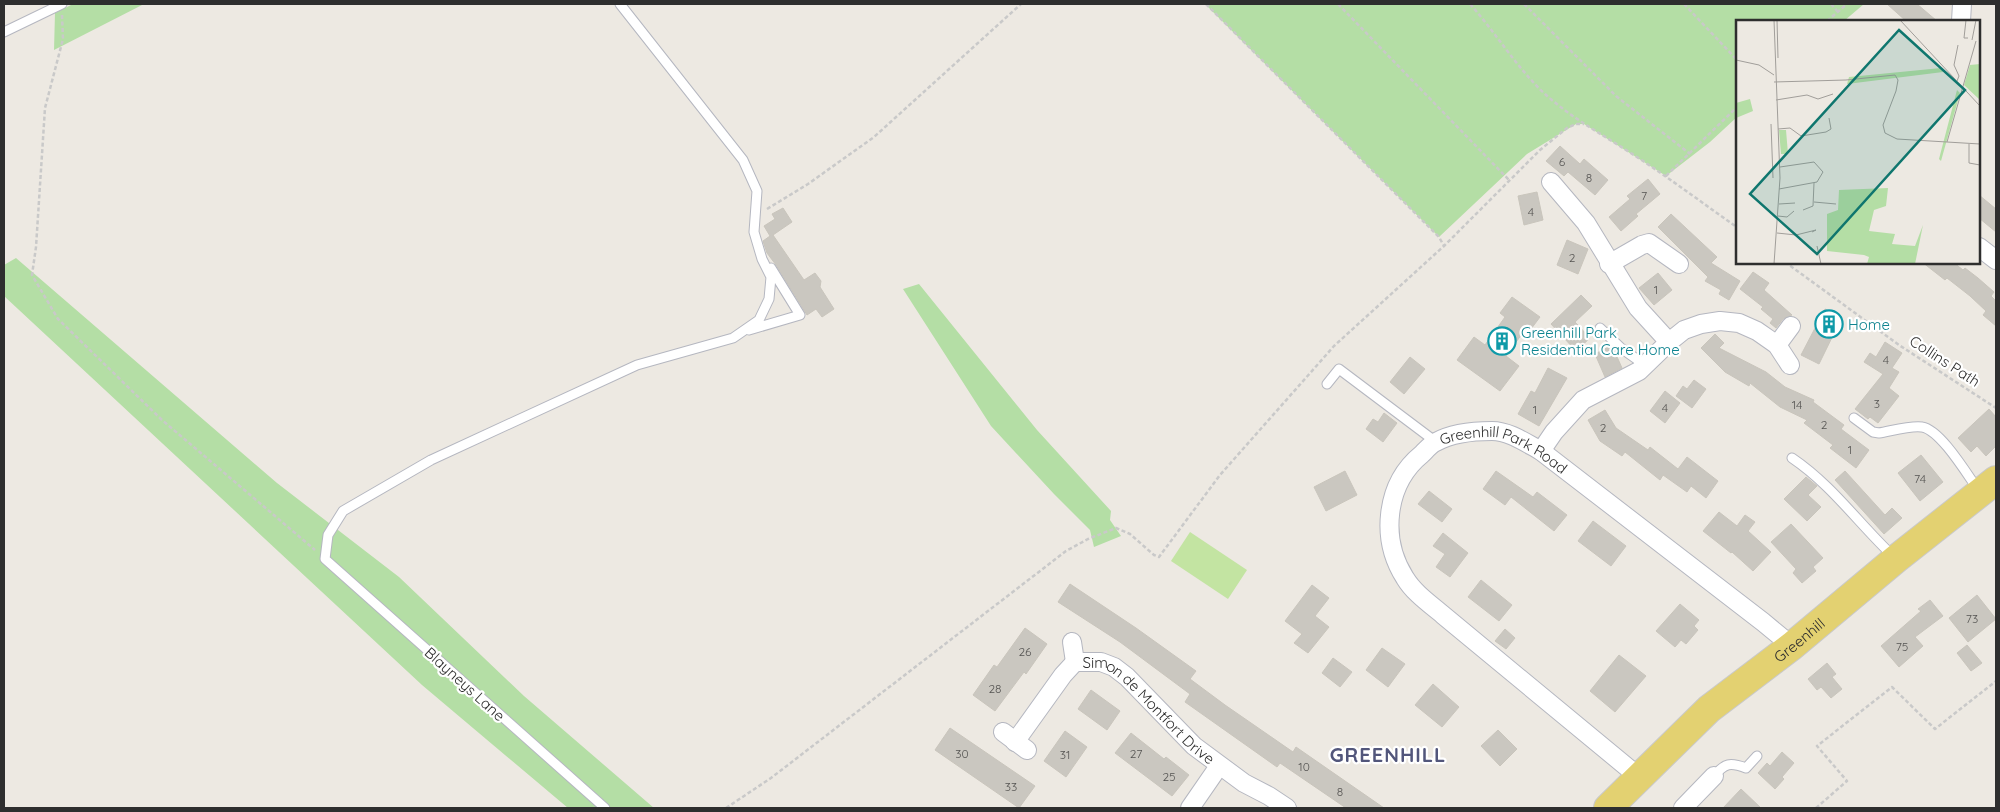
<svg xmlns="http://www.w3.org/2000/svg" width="2000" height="812" font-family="Quicksand,sans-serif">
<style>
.green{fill:#b4dea5}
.pitch{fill:#c3e4a2}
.building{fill:#cac7c0;stroke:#c9c5bc}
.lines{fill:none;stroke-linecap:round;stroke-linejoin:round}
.service-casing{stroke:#b5b7c0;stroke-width:11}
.minor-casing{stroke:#b5b7c0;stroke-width:20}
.primary-casing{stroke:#c9c9c9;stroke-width:30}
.path{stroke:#c9c9c9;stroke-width:2.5;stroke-dasharray:4 2.5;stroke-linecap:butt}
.service{stroke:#fff;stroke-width:9}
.minor{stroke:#fff;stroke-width:18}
.primary{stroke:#e3d171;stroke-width:28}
.labels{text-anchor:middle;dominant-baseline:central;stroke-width:4.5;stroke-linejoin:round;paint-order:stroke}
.number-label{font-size:12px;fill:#555452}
.culture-label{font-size:15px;fill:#0d838f;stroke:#fff;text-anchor:start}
.street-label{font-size:15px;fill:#2e2e2e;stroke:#fff}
.district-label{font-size:20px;font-weight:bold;letter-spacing:1px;fill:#52567b;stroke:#fff}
.inset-road{fill:none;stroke:#a19e9a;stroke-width:1}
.view{fill:#0f766e;fill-opacity:0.15;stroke:#0f766e;stroke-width:2.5}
.inset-edge{fill:none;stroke:#2e2e2e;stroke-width:2.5}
</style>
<rect width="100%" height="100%" fill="#ede9e2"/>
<path class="green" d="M 73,4 L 144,4 L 54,50 L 55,13 Z
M 1205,4 L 1864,4 L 1844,21 L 1738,21 L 1737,117 L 1710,142 L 1666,176 L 1584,124 L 1576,124 L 1527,154 L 1439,237 Z
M 16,258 L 277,483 L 399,577 L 524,696 L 654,808 L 568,808 L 422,685 L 4,296 L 4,265 Z
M 919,284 L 1037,430 L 1111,511 L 1110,520 L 1121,536 L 1094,547 L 1090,530 L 1054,494 L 991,426 L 903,289 Z"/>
<path class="pitch" d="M 1190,532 L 1247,570 L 1228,599 L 1171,561 Z"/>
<path class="building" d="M 1887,4 L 1917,4 L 1937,21 L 1906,21 Z
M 1560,146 L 1580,164 L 1584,159 L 1608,180 L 1595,195 L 1568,172 L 1564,176 L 1546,161 Z
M 1648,179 L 1660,194 L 1636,214 L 1638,216 L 1621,231 L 1609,217 L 1630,199 L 1627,196 Z
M 1537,192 L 1543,220 L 1524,225 L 1518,196 Z
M 1979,195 L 1996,209 L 1996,232 L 1979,218 Z
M 783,208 L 792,222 L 773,235 L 804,280 L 815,273 L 821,281 L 820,287 L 834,309 L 822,317 L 816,309 L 807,315 L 776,265 L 767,253 L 763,241 L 770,236 L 764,226 L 775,219 L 772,214 Z
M 1671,214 L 1717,257 L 1711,263 L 1740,281 L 1729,300 L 1719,294 L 1721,290 L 1705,281 L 1708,277 L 1658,227 Z
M 1567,240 L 1588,249 L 1578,274 L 1557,265 Z
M 1922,262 L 1953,262 L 1963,270 L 1965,268 L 1978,278 L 1994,292 L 1991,296 L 1995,300 L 1996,298 L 1996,326 L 1983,315 L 1986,311 L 1970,296 L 1947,278 L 1945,280 Z
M 1753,272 L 1769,283 L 1764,290 L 1792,315 L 1783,319 L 1776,328 L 1770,323 L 1773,319 L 1761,309 L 1763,307 L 1740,289 Z
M 1658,273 L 1672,290 L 1654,305 L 1639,288 Z
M 1581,295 L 1592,306 L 1575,322 L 1590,338 L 1576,351 L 1551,324 Z
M 1512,297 L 1540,317 L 1531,329 L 1527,327 L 1506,356 L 1519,366 L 1500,391 L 1457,360 L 1474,337 L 1485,345 L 1505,317 L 1500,313 Z
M 1825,309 L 1842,317 L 1819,364 L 1801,355 Z
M 1715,334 L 1724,343 L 1719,348 L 1766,372 L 1785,387 L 1814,400 L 1813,402 L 1844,425 L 1841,429 L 1869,450 L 1856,468 L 1830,448 L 1833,445 L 1804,423 L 1807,420 L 1780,407 L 1750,383 L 1749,386 L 1725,372 L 1701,348 Z
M 1885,342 L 1902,353 L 1892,368 L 1899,372 L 1889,388 L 1899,396 L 1878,423 L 1870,417 L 1868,419 L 1855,409 L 1883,374 L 1864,362 L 1870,353 L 1876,357 Z
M 1610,346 L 1614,350 L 1622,368 L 1605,377 L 1595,354 Z
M 1410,357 L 1425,369 L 1404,394 L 1390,382 Z
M 1548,368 L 1567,378 L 1539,426 L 1518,414 L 1531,391 L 1535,393 Z
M 1694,380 L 1706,389 L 1692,408 L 1676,396 L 1683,386 L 1687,389 Z
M 1665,391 L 1680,403 L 1665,423 L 1650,411 Z
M 1989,409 L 1996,417 L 1996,446 L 1986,456 L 1977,446 L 1971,452 L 1958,438 Z
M 1605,410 L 1616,428 L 1648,450 L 1650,447 L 1678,469 L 1687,457 L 1718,481 L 1706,498 L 1691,486 L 1687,492 L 1663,475 L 1660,480 L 1625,452 L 1622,456 L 1600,441 L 1588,420 Z
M 1384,413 L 1397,423 L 1383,442 L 1366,429 L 1373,419 L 1378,422 Z
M 1921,455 L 1943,482 L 1920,501 L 1898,473 Z
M 1345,471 L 1357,495 L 1326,511 L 1314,487 Z
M 1496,471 L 1533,497 L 1537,492 L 1567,515 L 1554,531 L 1511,497 L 1505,505 L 1483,489 Z
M 1845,471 L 1885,515 L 1892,508 L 1902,518 L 1884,534 L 1835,480 Z
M 1806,477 L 1817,486 L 1808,495 L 1821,507 L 1807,521 L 1784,499 Z
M 1429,491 L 1452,509 L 1442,522 L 1418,504 Z
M 1719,512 L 1737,526 L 1745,515 L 1755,522 L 1748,531 L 1771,552 L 1753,571 L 1732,552 L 1731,553 L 1703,531 Z
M 1593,521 L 1626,546 L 1611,566 L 1578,541 Z
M 1791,524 L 1823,558 L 1813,567 L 1816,571 L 1802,583 L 1793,573 L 1796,569 L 1771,542 Z
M 1443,533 L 1468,553 L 1450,577 L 1436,567 L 1445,554 L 1433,546 Z
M 1481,580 L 1512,605 L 1499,621 L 1468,597 Z
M 1070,584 L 1136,628 L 1196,671 L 1190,679 L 1225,705 L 1293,752 L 1296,747 L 1384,808 L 1346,808 L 1280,763 L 1277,767 L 1185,702 L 1190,694 L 1120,642 L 1058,602 Z
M 1312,585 L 1329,598 L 1315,616 L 1329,627 L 1308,653 L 1294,643 L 1302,634 L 1285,621 Z
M 1977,595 L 1996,619 L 1968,642 L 1949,618 Z
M 1930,600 L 1943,616 L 1915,637 L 1923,646 L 1899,667 L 1881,646 L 1921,611 L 1918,609 Z
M 1680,604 L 1699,620 L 1694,626 L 1698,630 L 1686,644 L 1681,640 L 1675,647 L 1656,631 Z
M 1025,628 L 1047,644 L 1026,674 L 1024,672 L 995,711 L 973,695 L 994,665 L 997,667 Z
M 1505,629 L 1515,638 L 1506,649 L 1495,641 Z
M 1967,645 L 1982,663 L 1971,671 L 1957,653 Z
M 1382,648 L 1405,664 L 1388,687 L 1366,670 Z
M 1619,655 L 1646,676 L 1615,712 L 1590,691 Z
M 1333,658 L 1352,672 L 1340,687 L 1322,673 Z
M 1827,663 L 1836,674 L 1832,677 L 1842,689 L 1831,698 L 1821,687 L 1817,690 L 1808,679 Z
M 1433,684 L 1459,707 L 1442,727 L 1415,705 Z
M 1091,690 L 1120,711 L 1107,730 L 1078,709 Z
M 950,728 L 1035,786 L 1019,808 L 935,750 Z
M 1498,730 L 1517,749 L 1500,766 L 1481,746 Z
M 1065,731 L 1087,747 L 1066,777 L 1044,761 Z
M 1131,733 L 1164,759 L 1166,757 L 1189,775 L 1172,796 L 1115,753 Z
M 1782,752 L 1794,763 L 1782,777 L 1784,779 L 1775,789 L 1758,773 L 1767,763 L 1770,766 Z
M 1741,789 L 1761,808 L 1723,808 Z"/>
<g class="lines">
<g class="service-casing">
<path id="service" d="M 4,32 L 62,4
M 1600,328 L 1621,348 L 1645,365
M 749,330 L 800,315 L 771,268
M 1327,384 L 1339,369 L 1436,442
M 1854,418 L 1873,432 L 1879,433 C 1891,431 1912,425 1922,427 C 1941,430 1968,476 1979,491
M 1792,458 C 1832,485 1859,524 1894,557
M 1714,776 C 1725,763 1730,762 1746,768 L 1757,756
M 605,808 L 325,559 L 328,535 L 343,511 L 431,460 L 637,365 L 733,338 L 759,320 L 769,299 L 771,277 L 762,259 L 754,232 L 757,191 L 743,160 L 620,4"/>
</g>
<g class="minor-casing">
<g id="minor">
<path d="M 1961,21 L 1962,4"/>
<path d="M 1551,182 L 1586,223 L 1638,308 L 1669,342"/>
<path d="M 1979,247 L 1996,260"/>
<path d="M 1609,264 L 1642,245 L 1649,243 L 1679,264"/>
<path d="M 1777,345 L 1791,326"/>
<path d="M 1541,451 L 1554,432 L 1583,400 L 1639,371 L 1669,342 L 1684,330 L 1701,324 L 1720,321 L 1739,323 L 1757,331 L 1777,345 L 1790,365"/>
<path d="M 1072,642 L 1075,662"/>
<path d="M 1003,732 L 1027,750"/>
<path id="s1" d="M 1015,742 L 1063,675 L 1075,662 L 1101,662 L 1114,667 L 1127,677 L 1194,746 L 1244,783 L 1269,796 L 1287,808"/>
<path id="s2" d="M 1639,777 L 1443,615 C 1430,604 1414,593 1405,578 C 1380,539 1385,484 1422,454 C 1426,450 1431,444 1436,442 C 1452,433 1474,431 1492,431 C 1509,431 1526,443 1541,451 L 1763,622 L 1792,646"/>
<path d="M 1190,808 L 1219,766"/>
<path d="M 1683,808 L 1714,776"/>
</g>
</g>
<g class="primary-casing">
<g id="primary">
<path id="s3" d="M 1608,808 L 1709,709 L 1792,646 L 1896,559 L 1996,480"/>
</g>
</g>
<path class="path" d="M 1206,4 L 1439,237 L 1444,246
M 1338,4 L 1509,180
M 1470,4 C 1496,33 1516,67 1545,94 C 1569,116 1598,132 1626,150 C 1664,174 1701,202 1738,228
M 1524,4 L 1616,96 L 1690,154
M 1684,4 L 1738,61
M 1831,4 L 1838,12
M 62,15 L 63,39 L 45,108 L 36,247 L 32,275 L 58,319 L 162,420 L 315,550
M 1827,21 L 1847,4
M 1666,176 L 1738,106
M 767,209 L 808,184 L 874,137 L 1021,4
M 1785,262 L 1899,345 L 1996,408
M 726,808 L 771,778 L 1066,551 L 1088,539 L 1116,528 L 1130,534 L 1154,555 L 1159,557 L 1220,475 L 1334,346 L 1444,246 L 1540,150 L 1567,128 L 1576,124 L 1584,124
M 1816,808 L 1847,781 L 1817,746 L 1892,687 L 1935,729 L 1996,681"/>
<use href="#service" class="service"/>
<use href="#minor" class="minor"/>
<use href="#primary" class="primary"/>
</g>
<defs>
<g id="building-ring" transform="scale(1.4375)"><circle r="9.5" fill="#fff" stroke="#0f9aa8" stroke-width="1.5"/><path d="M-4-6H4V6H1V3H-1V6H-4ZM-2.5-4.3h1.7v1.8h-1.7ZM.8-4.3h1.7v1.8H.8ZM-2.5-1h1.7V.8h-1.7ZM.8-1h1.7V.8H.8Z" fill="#0f9aa8"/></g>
</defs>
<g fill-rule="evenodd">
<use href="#building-ring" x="1829" y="324"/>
<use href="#building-ring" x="1502" y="341"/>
</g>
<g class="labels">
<g class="number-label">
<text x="1562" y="161">6</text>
<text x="1589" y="177">8</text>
<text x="1644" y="195">7</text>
<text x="1531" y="211">4</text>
<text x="1572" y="257">2</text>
<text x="1656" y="289">1</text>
<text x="1886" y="359">4</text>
<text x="1877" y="403">3</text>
<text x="1797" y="404">14</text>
<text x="1665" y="407">4</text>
<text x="1535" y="409">1</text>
<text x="1824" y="424">2</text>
<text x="1603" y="427">2</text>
<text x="1850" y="449">1</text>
<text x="1920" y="478">74</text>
<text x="1972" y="618">73</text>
<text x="1902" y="646">75</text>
<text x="1025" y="651">26</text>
<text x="995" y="688">28</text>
<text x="962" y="753">30</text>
<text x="1136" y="753">27</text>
<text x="1065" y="754">31</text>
<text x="1304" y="766">10</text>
<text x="1169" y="776">25</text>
<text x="1011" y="786">33</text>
<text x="1340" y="791">8</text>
</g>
<g class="culture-label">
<text x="1848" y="324">Home</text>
<text x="1521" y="332">Greenhill Park<tspan x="1521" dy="17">Residential Care Home</tspan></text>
</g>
<g class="street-label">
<text transform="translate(1945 361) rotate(33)">Collins Path</text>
<text stroke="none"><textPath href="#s2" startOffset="536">Greenhill Park Road</textPath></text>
<text stroke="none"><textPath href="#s3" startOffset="255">Greenhill</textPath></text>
<text transform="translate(465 684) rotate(42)">Blayneys Lane</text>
<text stroke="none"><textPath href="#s1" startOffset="192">Simon de Montfort Drive</textPath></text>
</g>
<g class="district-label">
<text x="1388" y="754">GREENHILL</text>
</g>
</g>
<g transform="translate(1736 20)">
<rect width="244" height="244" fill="#ede9e2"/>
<path d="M 244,44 L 244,80 L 228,65 L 234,45 ZM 205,48 L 207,52 L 111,64 L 113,57 ZM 221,70 L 224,73 L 205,141 L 203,139 ZM 14,79 L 17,91 L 0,98 L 0,83 ZM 43,110 L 50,110 L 52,134 L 45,134 ZM 152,168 L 150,186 L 138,190 L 133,211 L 159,214 L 156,224 L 179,226 L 187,205 L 179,244 L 131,244 L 133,237 L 128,235 L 91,231 L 91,194 L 102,190 L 103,170 Z" fill="#b4dea5"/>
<path class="inset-road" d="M 38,0 L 44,158 L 38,244M 41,0 L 42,38M 164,0 L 244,86M 230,0 L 228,18 L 232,18M 236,20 L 240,0M 0,40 L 23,45 L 38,55M 221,61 L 223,56 L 218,45 L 222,25M 38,62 L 110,60 L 159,55 L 162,60 L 160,71 L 147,105 L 149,113 L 161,119 L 244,124M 40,80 L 71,75 L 82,79 L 97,74M 35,104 L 37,158M 42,109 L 54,108 L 65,116 L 90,112 L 95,109 L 93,98M 211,122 L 240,21M 233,124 L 233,143 L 244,145M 43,169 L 81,162 L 87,152 L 78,142 L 44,147M 78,182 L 100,184M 43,184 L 59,183M 67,190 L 77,186 L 78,163M 42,196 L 51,197 L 58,191M 41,213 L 60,215 L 80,210 L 76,212M 81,226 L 85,244"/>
<path class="view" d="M 163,10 L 229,70 L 81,234 L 14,174 Z"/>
<rect width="244" height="244" class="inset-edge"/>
</g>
<rect width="2000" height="812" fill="none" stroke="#2e2e2e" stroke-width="10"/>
</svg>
